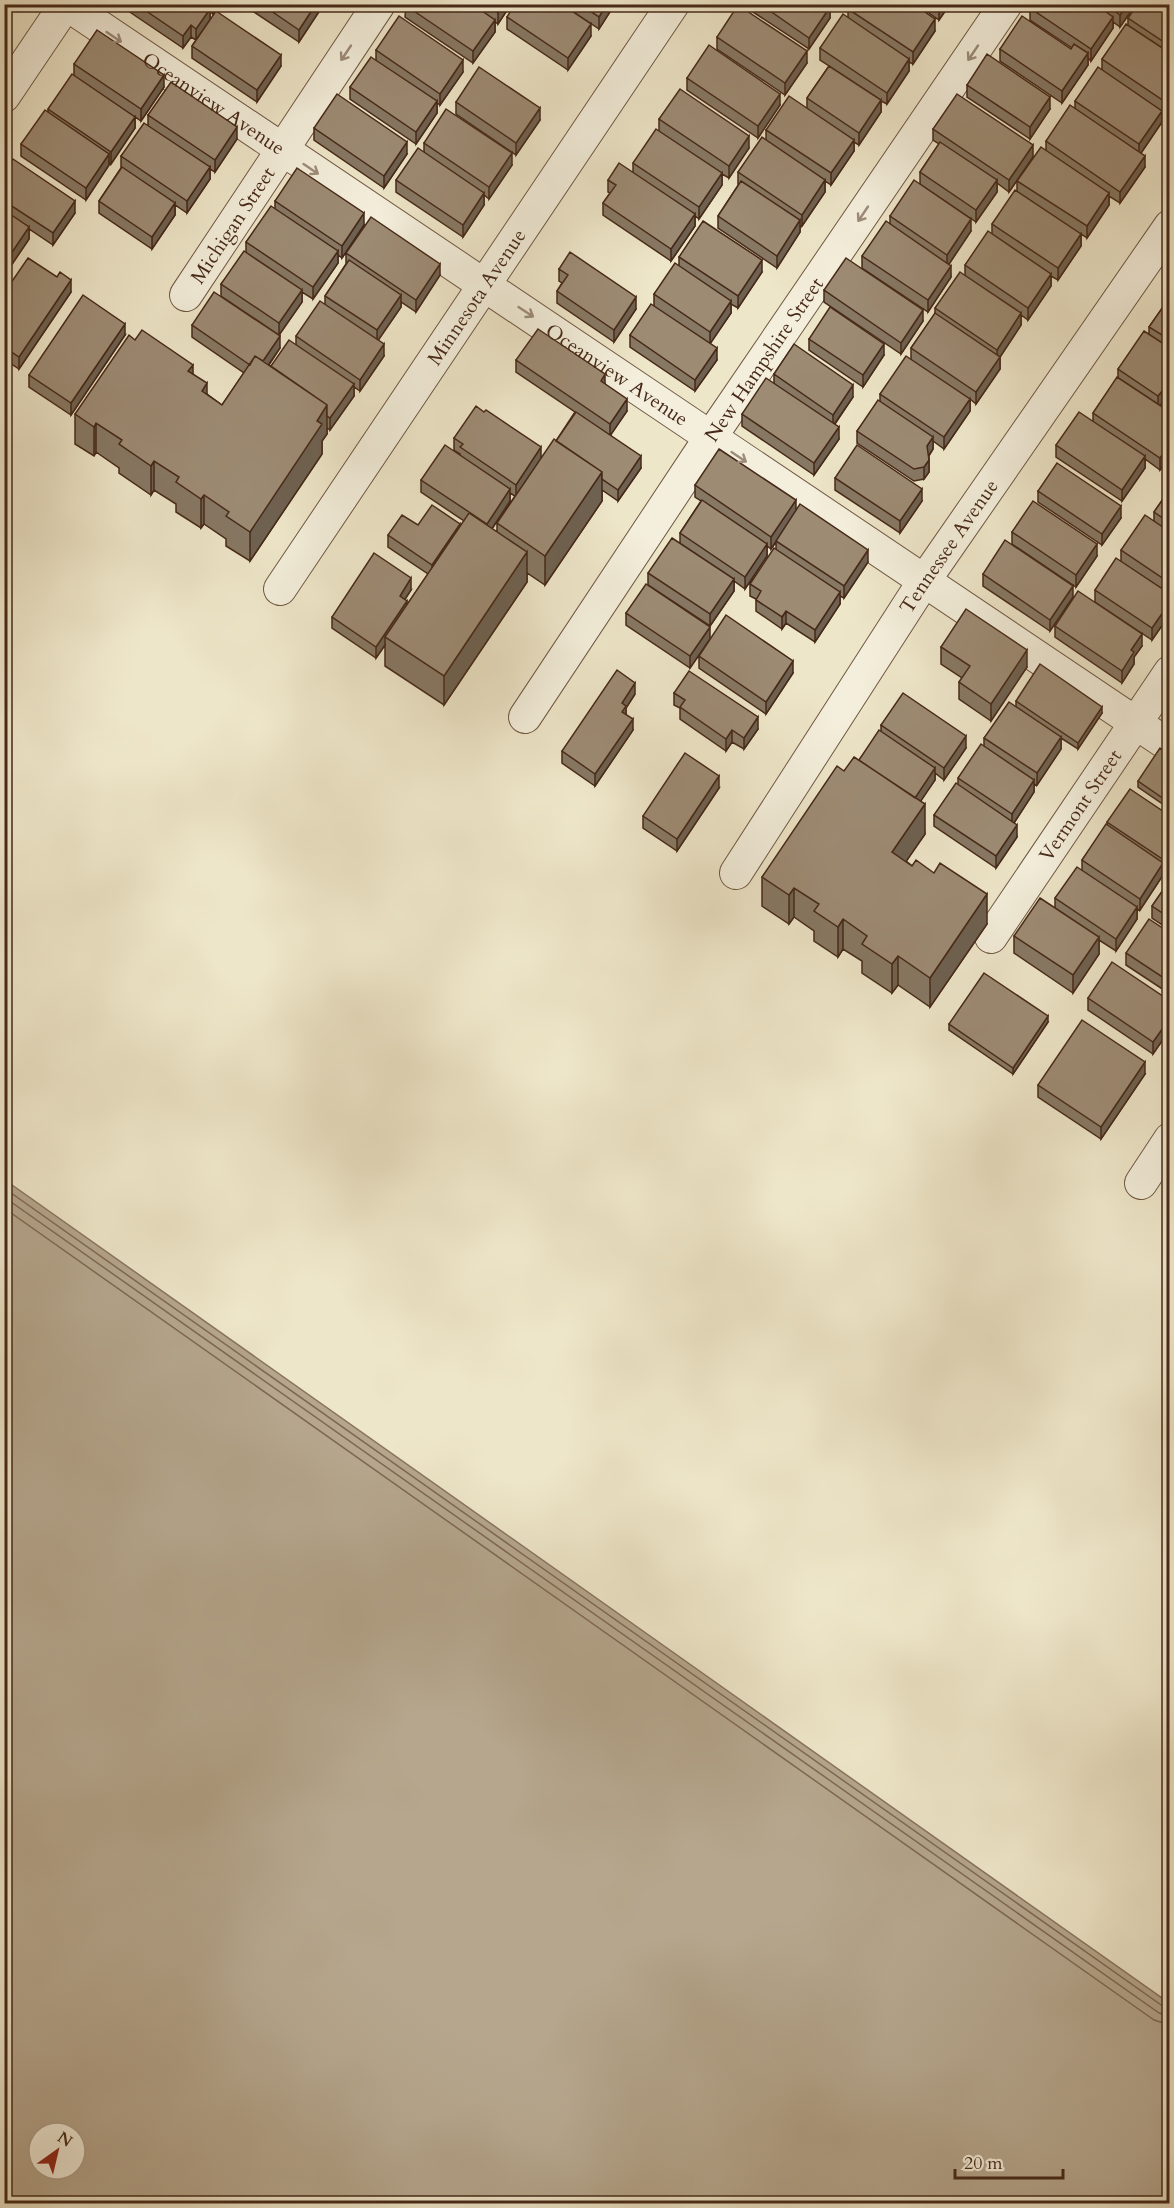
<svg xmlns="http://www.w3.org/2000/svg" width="1174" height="2208" font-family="Cardo,serif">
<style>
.water{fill:#b5a68d;stroke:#89745e;stroke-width:1.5;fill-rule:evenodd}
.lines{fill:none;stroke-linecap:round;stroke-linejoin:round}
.shore{stroke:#7e6852;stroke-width:1.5}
.minor-casing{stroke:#705844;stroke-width:34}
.minor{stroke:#f4efdc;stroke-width:32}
.wall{fill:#877864;stroke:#462918;stroke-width:1.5;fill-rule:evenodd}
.shaded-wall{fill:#6e6151;stroke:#462918;stroke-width:1.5}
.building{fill:#9d8b74;stroke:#462918;stroke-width:1.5}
.oneway{stroke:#9d8c7a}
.labels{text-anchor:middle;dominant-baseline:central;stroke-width:5;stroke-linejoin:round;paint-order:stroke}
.street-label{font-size:20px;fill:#462918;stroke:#f4efdc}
</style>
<rect width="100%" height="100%" fill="#eee6c9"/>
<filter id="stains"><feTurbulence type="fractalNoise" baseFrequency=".00333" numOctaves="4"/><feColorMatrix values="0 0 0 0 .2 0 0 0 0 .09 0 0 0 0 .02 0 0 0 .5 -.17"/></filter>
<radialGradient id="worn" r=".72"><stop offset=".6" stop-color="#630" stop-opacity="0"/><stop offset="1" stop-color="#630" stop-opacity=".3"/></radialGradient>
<path class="water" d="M 5,1180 L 1169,2003 L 1169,2203 L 5,2203 ZM 39,2133 L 75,2133 L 75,2169 L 39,2169 Z"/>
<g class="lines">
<path class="shore" d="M 4,1188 L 1164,2007 L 1170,2008
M 4,1197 L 1159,2013 L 1170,2016
M 4,1208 L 1154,2020 L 1170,2025"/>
<g class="minor-casing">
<g id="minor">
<path id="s1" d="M 66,4 L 1170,746"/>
<path d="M 4,96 L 66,4"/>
<path id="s2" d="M 186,295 L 379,4"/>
<path id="s3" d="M 280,589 L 673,4"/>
<path id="s4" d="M 525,717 L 710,438 L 1006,4"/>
<path id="s5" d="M 736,873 L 924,581 L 1170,226"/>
<path id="s6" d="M 991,937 L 1170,672"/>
<path d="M 1141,1183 L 1170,1139"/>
</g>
</g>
<use href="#minor" class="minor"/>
</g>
<path class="wall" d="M 118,4 L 220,4 L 213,14 L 210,12 L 210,20 L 281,66 L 257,102 L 192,58 L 192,46 L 196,40 L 191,37 L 183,48 Z
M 248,4 L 324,4 L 299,42 L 248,8 Z
M 406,4 L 511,4 L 498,24 L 495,22 L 495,32 L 473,63 L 405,17 Z
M 562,4 L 615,4 L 599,29 Z
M 747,4 L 831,4 L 830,6 L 830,18 L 809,49 L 747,8 Z
M 916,4 L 950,4 L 939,20 Z
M 1032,4 L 1136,4 L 1120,27 L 1113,22 L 1113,28 L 1091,61 L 1088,58 L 1088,65 L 1062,103 L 1000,61 L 1000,49 L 1071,49 L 1072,48 L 1030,20 L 1030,8 Z
M 1170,4 L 1170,112 L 1167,115 L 1162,111 L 1162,122 L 1141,153 L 1145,167 L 1120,203 L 1109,196 L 1109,205 L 1087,238 L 1081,234 L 1081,246 L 1058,280 L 1051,276 L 1051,286 L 1028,320 L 1021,315 L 1021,325 L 1000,357 L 1000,369 L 976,404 L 970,399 L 970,411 L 944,449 L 933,441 L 933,449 L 929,456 L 929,472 L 924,479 L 914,481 L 857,443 L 857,431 L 880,401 L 880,394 L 911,360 L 911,348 L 935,314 L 935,308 L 965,276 L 965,265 L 992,234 L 992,224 L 1017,191 L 1017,181 L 1046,150 L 1046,141 L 1075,109 L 1075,101 L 1102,70 L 1102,59 L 1128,26 L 1128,18 Z
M 848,9 L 935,31 L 913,64 L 909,62 L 909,71 L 887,104 L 881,101 L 881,112 L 859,145 L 854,142 L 854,151 L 831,185 L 825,181 L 825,192 L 802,226 L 800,226 L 800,232 L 777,268 L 718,228 L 718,216 L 739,184 L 738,184 L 738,172 L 766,140 L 766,130 L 807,108 L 807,98 L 829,66 L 820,60 L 820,48 L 848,18 Z
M 507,17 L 591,36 L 568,70 L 507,29 Z
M 717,37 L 807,63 L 785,95 L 717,49 Z
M 376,50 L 463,72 L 440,105 L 437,103 L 437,113 L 416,144 L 350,99 L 350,87 L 376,60 Z
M 74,64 L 164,87 L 141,121 L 135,117 L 135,128 L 111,164 L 109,162 L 109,165 L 86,200 L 21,156 L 21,144 L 48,112 L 48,109 L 74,75 Z
M 687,78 L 780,105 L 758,138 L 687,90 Z
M 967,85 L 1050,109 L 1030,139 L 967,97 Z
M 456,102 L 540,120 L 516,155 L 456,114 Z
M 148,115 L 237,139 L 215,172 L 210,169 L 210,179 L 187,213 L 175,205 L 175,215 L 152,249 L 99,213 L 99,201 L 121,168 L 121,156 L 148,125 Z
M 659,119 L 749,148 L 729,178 L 722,174 L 722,185 L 699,219 L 695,216 L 695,226 L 671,261 L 603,215 L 603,203 L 610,193 L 608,192 L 608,180 L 633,172 L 633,163 L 659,131 Z
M 314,128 L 407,154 L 384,188 L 314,140 Z
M 933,129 L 1033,157 L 1009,192 L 997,183 L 997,192 L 976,222 L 920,184 L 920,172 L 939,144 L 933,140 Z
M 424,143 L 512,165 L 489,199 L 484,195 L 484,205 L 463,237 L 396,192 L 396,180 L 424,152 Z
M 4,171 L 75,213 L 53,245 L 29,229 L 29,239 L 4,276 Z
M 275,201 L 364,225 L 342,258 L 338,255 L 338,263 L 313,299 L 302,292 L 302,302 L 279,335 L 221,296 L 221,284 L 246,253 L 246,242 L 275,209 Z
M 890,216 L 971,231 L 949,264 L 951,277 L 928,312 L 862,268 L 862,256 L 890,224 Z
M 346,253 L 440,275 L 416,312 L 401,302 L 401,307 L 378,340 L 384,356 L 360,391 L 354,387 L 354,396 L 330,430 L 327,428 L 327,434 L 322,441 L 322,454 L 250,561 L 226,546 L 226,539 L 204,524 L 201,528 L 176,512 L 176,504 L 154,490 L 151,495 L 119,473 L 119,468 L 96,452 L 94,456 L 75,444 L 75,414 L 193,374 L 207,394 L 222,405 L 244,373 L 192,337 L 192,325 L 280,348 L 269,365 L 271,366 L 296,345 L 296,336 L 325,304 L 325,296 L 346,264 Z
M 679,257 L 762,272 L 738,308 L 731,304 L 731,313 L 710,343 L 717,360 L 695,391 L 630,347 L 630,335 L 654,306 L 654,294 L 679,265 Z
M 559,269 L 636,309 L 614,342 L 557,303 L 557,291 L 562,283 L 559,281 Z
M 57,277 L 71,292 L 19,369 L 4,359 L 4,293 Z
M 824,290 L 923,321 L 901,354 L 824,302 Z
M 1170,297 L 1170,409 L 1162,403 L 1160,406 L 1170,412 L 1170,456 L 1160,470 L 1145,459 L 1145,468 L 1122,501 L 1056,457 L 1056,445 L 1093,421 L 1093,413 L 1118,377 L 1118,369 L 1149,335 L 1149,327 Z
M 125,335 L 71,415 L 29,387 L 29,375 Z
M 809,339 L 884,355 L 863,387 L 809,350 Z
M 516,360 L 605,384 L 627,411 L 610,435 L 641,468 L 618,501 L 602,490 L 602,501 L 545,585 L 527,573 L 527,582 L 444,705 L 385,666 L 385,645 L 376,658 L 332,628 L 332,617 L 411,590 L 405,599 L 407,605 L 428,574 L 388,547 L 388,535 L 418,525 L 460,527 L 464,521 L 421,492 L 421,480 L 460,456 L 460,454 L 454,450 L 454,438 L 541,458 L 556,441 L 575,412 L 516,372 ZM 510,493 L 515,496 L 497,523 L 497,532 L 492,529 L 510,501 Z
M 774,374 L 853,397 L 835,424 L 839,439 L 814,475 L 742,426 L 742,414 L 774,383 Z
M 835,478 L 922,501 L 900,533 L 835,490 Z
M 695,485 L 796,511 L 868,562 L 844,598 L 840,596 L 840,604 L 815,642 L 786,623 L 782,629 L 756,611 L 756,599 L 750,596 L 750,584 L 776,549 L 776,542 L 771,549 L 767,546 L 767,556 L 745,589 L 734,581 L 734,591 L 710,626 L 648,585 L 648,573 L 680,543 L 680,533 L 701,501 L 695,497 Z
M 1170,489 L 1170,614 L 1152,640 L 1095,602 L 1095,590 L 1121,562 L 1121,550 L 1154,521 L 1154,512 Z
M 1038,491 L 1121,518 L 1102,545 L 1038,502 Z
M 1012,532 L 1097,556 L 1076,587 L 1012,544 Z
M 983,574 L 1073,597 L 1050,631 L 983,586 Z
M 626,613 L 710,639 L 690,668 L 626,625 Z
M 1055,626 L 1142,646 L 1134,657 L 1134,664 L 1122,683 L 1055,637 Z
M 941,647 L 1027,667 L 991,721 L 959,699 L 959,682 L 962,678 L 941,664 Z
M 699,656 L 793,673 L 766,714 L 699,668 Z
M 674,693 L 758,729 L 744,749 L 732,742 L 726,751 L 680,719 L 680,708 L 674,705 Z
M 635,694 L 626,708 L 626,714 L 633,730 L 595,786 L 562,763 L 562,751 Z
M 1016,701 L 1102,713 L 1078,749 L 1061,738 L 1061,749 L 1037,785 L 1034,784 L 1034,792 L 1014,823 L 1017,837 L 996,868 L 934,826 L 934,815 L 958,785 L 958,778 L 984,747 L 984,738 L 1016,706 Z
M 881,725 L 966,748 L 944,780 L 935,773 L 935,780 L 920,801 L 925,834 L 906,861 L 987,924 L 930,1007 L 898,985 L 892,993 L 862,973 L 862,961 L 843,949 L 838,957 L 814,941 L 814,931 L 794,917 L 789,924 L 762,906 L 762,877 L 844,771 L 859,760 L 881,732 Z
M 1170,755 L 1170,809 L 1138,787 L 1138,781 Z
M 719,788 L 677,851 L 643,828 L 643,816 Z
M 1170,816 L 1170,864 L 1163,871 L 1163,875 L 1140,910 L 1137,909 L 1137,919 L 1116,951 L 1099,940 L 1099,954 L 1073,993 L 1014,953 L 1014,936 L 1055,908 L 1055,898 L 1082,870 L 1082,860 L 1107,825 L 1107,822 Z
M 1170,880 L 1170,930 L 1152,918 L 1152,906 Z
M 1170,933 L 1170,994 L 1126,965 L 1126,953 Z
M 1088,998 L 1170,1001 L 1170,1029 L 1153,1054 L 1088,1010 Z
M 1048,1022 L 1013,1074 L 949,1030 L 949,1024 Z
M 1145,1074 L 1101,1139 L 1038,1097 L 1038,1085 Z"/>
<path class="shaded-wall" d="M 213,4 L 220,4 L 213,14 Z
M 316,4 L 324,4 L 299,42 L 299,30 Z
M 503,4 L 511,4 L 498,24 L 498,13 Z
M 607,4 L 615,4 L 599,29 L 599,17 Z
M 942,4 L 950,4 L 939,20 L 939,9 Z
M 1128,4 L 1136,4 L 1120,27 L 1120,15 Z
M 830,7 L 830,18 L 809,49 L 809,38 Z
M 210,9 L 210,20 L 196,40 L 196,29 Z
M 1113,17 L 1113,28 L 1091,61 L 1091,49 Z
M 935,19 L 935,31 L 913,64 L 913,52 Z
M 495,20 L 495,32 L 473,63 L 473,51 Z
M 591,24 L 591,36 L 568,70 L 568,58 Z
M 191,25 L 191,37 L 183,48 L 183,36 Z
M 807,51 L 807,63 L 785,95 L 785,83 Z
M 1088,53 L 1088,65 L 1062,103 L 1062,91 Z
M 281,55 L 281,66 L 257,102 L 257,90 Z
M 909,59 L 909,71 L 887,104 L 887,93 Z
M 463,60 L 463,72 L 440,105 L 440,94 Z
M 164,75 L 164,87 L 141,121 L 141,109 Z
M 780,94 L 780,105 L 758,138 L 758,126 Z
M 1050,97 L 1050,109 L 1030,139 L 1030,127 Z
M 881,100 L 881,112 L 859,145 L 859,133 Z
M 1170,100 L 1170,112 L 1167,115 L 1167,103 Z
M 437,101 L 437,113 L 416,144 L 416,132 Z
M 540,108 L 540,120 L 516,155 L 516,143 Z
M 1162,111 L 1162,122 L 1139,156 L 1139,144 Z
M 135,117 L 135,128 L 111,164 L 111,152 Z
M 237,127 L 237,139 L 215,172 L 215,160 Z
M 749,136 L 749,148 L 729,178 L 729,166 Z
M 854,140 L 854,151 L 831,185 L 831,173 Z
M 407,142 L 407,154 L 384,188 L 384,176 Z
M 1033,145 L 1033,157 L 1009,192 L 1009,180 Z
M 512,153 L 512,165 L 489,199 L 489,187 Z
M 109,154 L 109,165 L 86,200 L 86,188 Z
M 1145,156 L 1145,167 L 1120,203 L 1120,192 Z
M 210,167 L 210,179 L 187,213 L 187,201 Z
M 722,173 L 722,185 L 699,219 L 699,207 Z
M 825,180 L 825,192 L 802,226 L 802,215 Z
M 997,180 L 997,192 L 976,222 L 976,210 Z
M 484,193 L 484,205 L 463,237 L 463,225 Z
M 1109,193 L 1109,205 L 1087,238 L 1087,226 Z
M 75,201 L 75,213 L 53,245 L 53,233 Z
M 175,203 L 175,215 L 152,249 L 152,237 Z
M 364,213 L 364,225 L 342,258 L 342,246 Z
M 695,214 L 695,226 L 671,261 L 671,249 Z
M 971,219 L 971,231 L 947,267 L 947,255 Z
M 800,220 L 800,232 L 777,268 L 777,256 Z
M 29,227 L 29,239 L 4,276 L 4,264 Z
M 1081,234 L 1081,246 L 1058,280 L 1058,268 Z
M 338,251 L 338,263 L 313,299 L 313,287 Z
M 762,260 L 762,272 L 738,308 L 738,296 Z
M 440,264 L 440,275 L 416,312 L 416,300 Z
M 951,266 L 951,277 L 928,312 L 928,300 Z
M 1051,274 L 1051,286 L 1028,320 L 1028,308 Z
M 71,280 L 71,292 L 19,369 L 19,357 Z
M 302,290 L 302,302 L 279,335 L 279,323 Z
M 401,295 L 401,307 L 377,342 L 377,330 Z
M 636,297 L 636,309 L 614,342 L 614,330 Z
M 731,301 L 731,313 L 710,344 L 710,332 Z
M 923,310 L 923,321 L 901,354 L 901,343 Z
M 1021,313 L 1021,325 L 1000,357 L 1000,369 L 976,404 L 976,392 L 997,361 L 997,350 Z
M 125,324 L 125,335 L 71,415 L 71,403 Z
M 280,336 L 280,348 L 257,381 L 257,370 Z
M 384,344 L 384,356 L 360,391 L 360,380 Z
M 884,344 L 884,355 L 863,387 L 863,375 Z
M 717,348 L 717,360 L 695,391 L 695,380 Z
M 193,365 L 193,394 L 188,371 Z
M 605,374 L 605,386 L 601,381 Z
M 207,383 L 207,413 L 202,391 Z
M 354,384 L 354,396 L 330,430 L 330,418 Z
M 853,385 L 853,397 L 833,426 L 833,415 Z
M 1162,391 L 1162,403 L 1158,408 L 1158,396 Z
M 627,399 L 627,411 L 610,436 L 610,424 Z
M 970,399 L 970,411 L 944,449 L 944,437 Z
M 327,405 L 327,434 L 322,441 L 322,454 L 250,561 L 250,532 L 317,421 Z
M 96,423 L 96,452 L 94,456 L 94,427 Z
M 839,427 L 839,439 L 814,475 L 814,463 Z
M 933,437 L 933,449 L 927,458 L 927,446 Z
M 1170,444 L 1170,456 L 1160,470 L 1160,458 Z
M 541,447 L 541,459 L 516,496 L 516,485 Z
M 641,456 L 641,468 L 618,501 L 618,490 Z
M 1145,456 L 1145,468 L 1122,501 L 1122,490 Z
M 929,460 L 929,472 L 924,479 L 924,467 Z
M 154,461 L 154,490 L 151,495 L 151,466 Z
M 602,472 L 602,501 L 545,585 L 545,556 Z
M 510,489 L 510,501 L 487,536 L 487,524 Z
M 922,489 L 922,501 L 900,533 L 900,521 Z
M 204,495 L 204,524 L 201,528 L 201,499 Z
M 796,500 L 796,512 L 771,549 L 771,537 Z
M 1121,506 L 1121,518 L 1102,545 L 1102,534 Z
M 460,524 L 460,536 L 432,577 L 432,565 Z
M 767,544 L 767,556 L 745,589 L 745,577 Z
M 1097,544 L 1097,556 L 1076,587 L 1076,575 Z
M 868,550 L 868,562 L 844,598 L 844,586 Z
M 527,552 L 527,582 L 444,705 L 444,676 Z
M 411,578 L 411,590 L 400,607 L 400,596 Z
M 734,579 L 734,591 L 710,626 L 710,614 Z
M 1073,586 L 1073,597 L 1050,631 L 1050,620 Z
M 840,592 L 840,604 L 815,642 L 815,630 Z
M 407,601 L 407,612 L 385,637 L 385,645 L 376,658 L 376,647 Z
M 1170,602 L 1170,614 L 1152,640 L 1152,628 Z
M 786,611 L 786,623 L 782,629 L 782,617 Z
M 710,627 L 710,639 L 690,668 L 690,656 Z
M 1142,634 L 1142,646 L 1134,657 L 1134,664 L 1122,683 L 1122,671 L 1131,650 Z
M 1027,650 L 1027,667 L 991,721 L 991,704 Z
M 793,661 L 793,673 L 766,714 L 766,702 Z
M 635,683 L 635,694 L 626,708 L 626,718 L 622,723 L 622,703 Z
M 1102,707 L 1102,713 L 1078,749 L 1078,743 Z
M 758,717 L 758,729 L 744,749 L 744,738 Z
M 633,719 L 633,730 L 595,786 L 595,774 Z
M 732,730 L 732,742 L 726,751 L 726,739 Z
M 966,736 L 966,748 L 944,780 L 944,768 Z
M 1061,737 L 1061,749 L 1037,785 L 1037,773 Z
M 935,768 L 935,780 L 910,817 L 910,805 Z
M 719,776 L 719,788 L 677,851 L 677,839 Z
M 1034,780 L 1034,792 L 1012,826 L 1012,814 Z
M 925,804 L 925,834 L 892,882 L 892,852 Z
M 1017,825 L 1017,837 L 996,868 L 996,856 Z
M 1170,852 L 1170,864 L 1164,872 L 1164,860 Z
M 1163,863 L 1163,875 L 1140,910 L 1140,899 Z
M 794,888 L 794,917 L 789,924 L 789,895 Z
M 987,894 L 987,924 L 930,1007 L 930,978 Z
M 1137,907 L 1137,919 L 1116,951 L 1116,939 Z
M 843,919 L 843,949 L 838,957 L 838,927 Z
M 1099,937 L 1099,954 L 1073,993 L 1073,975 Z
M 898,956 L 898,985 L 892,993 L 892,964 Z
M 1048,1016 L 1048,1022 L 1013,1074 L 1013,1068 Z
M 1170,1018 L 1170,1029 L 1153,1054 L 1153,1042 Z
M 1145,1062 L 1145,1074 L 1101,1139 L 1101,1127 Z"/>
<path class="building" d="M 136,4 L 204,4 L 210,9 L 196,29 L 191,25 L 183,36 Z
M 261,4 L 316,4 L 299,30 Z
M 406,4 L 472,4 L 495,20 L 473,51 L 405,5 Z
M 486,4 L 503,4 L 498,13 Z
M 515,4 L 561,4 L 591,24 L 568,58 L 507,17 Z
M 579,4 L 607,4 L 599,17 Z
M 760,4 L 827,4 L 830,7 L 809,38 Z
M 851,4 L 913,4 L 935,19 L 913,52 L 848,9 Z
M 934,4 L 942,4 L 939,9 Z
M 1032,4 L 1095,4 L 1113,17 L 1091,49 L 1030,8 Z
M 1105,4 L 1128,4 L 1120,15 Z
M 1138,4 L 1170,4 L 1170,46 L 1128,18 Z
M 738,5 L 807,51 L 785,83 L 717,37 Z
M 216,11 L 281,55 L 257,90 L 192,46 Z
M 843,14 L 909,59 L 887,93 L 820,48 Z
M 399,16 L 463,60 L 440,94 L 376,50 Z
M 1022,16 L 1071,49 L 1074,44 L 1088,53 L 1062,91 L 1000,49 Z
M 1126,24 L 1170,53 L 1170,100 L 1167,103 L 1102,59 Z
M 97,30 L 164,75 L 141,109 L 74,64 Z
M 709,45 L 780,94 L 758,126 L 687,78 Z
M 987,54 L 1050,97 L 1030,127 L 967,85 Z
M 371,57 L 437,101 L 416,132 L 350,87 Z
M 829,66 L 881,100 L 859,133 L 807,98 Z
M 479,67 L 540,108 L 516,143 L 456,102 Z
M 1098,67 L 1162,111 L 1139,144 L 1075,101 Z
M 72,74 L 135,117 L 111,152 L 48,109 Z
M 171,82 L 237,127 L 215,160 L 148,115 Z
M 680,89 L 749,136 L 729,166 L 659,119 Z
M 337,94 L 407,142 L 384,176 L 314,128 Z
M 957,94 L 1033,145 L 1009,180 L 933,129 Z
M 789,96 L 854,140 L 831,173 L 766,130 Z
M 1070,105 L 1145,156 L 1120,192 L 1046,141 Z
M 446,109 L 512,153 L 489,187 L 424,143 Z
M 45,110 L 109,154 L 86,188 L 21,144 Z
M 144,123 L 210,167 L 187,201 L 121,156 Z
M 656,129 L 722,173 L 699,207 L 633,163 Z
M 762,137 L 825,180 L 802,215 L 738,172 Z
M 940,142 L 997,180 L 976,210 L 920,172 Z
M 1041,147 L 1109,193 L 1087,226 L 1017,181 Z
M 418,148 L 484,193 L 463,225 L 396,180 Z
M 13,159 L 75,201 L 53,233 L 4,201 L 4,171 Z
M 619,163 L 695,214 L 671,249 L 603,203 L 616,185 L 608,180 Z
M 122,167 L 175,203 L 152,237 L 99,201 Z
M 297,168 L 364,213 L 342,246 L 275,201 Z
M 914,180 L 971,219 L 947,255 L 890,216 Z
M 741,181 L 800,220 L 777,256 L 718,216 Z
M 1015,190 L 1081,234 L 1058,268 L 992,224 Z
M 271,206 L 338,251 L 313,287 L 246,242 Z
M 4,210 L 29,227 L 4,264 Z
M 371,217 L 440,264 L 416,300 L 346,253 Z
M 703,221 L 762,260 L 738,296 L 679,257 Z
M 886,221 L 951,266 L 928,300 L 862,256 Z
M 988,231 L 1051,274 L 1028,308 L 965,265 Z
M 244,251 L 302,290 L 279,323 L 221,284 Z
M 570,252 L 636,297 L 614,330 L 557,291 L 568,275 L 559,269 Z
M 28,258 L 57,277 L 60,272 L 71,280 L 19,357 L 4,347 L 4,293 Z
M 846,258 L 923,310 L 901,343 L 824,290 Z
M 349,260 L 401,295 L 377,330 L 325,296 Z
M 675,263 L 731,301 L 710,332 L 654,294 Z
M 960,272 L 1021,313 L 997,350 L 935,308 Z
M 214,292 L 280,336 L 263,361 L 255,356 L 250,365 L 192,325 Z
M 83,295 L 125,324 L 71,403 L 29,375 Z
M 1170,297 L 1170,340 L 1149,327 Z
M 320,301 L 384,344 L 360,380 L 296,336 Z
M 651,304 L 717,348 L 695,380 L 630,335 Z
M 830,307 L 884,344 L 863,375 L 809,339 Z
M 935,313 L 1000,357 L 976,392 L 911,348 Z
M 538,329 L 605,374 L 601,381 L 627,399 L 610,424 L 516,360 Z
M 142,330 L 193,365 L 188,371 L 207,383 L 202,391 L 222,405 L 255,356 L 327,405 L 317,421 L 322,424 L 250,532 L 226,516 L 229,512 L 204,495 L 201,499 L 176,482 L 179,477 L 154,461 L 151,466 L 119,444 L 122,440 L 96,423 L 94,427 L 75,414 L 129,335 L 135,340 Z
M 1144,331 L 1170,348 L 1170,397 L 1162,391 L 1158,396 L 1118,369 Z
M 289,340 L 354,384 L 330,418 L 327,416 L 327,405 L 271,366 Z
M 794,344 L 853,385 L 833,415 L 774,374 Z
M 906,356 L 970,399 L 944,437 L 880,394 Z
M 1117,377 L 1170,412 L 1170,444 L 1160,458 L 1093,413 Z
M 766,378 L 839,427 L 814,463 L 742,414 Z
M 878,400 L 933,437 L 927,446 L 929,460 L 924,467 L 914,469 L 857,431 Z
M 476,406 L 484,412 L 486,410 L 541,447 L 516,485 L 460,447 L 463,444 L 454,438 Z
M 576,412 L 641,456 L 618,490 L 602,479 L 602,472 L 556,441 Z
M 1079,412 L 1145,456 L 1122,490 L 1056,445 Z
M 554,439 L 602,472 L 545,556 L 497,523 Z
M 445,445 L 510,489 L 487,524 L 421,480 Z
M 857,445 L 922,489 L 900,521 L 835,478 Z
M 719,449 L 796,500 L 771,537 L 695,485 Z
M 1057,463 L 1121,506 L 1102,534 L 1038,491 Z
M 1170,489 L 1170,523 L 1154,512 Z
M 702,500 L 767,544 L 745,577 L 680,533 Z
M 1033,501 L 1097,544 L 1076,575 L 1012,532 Z
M 800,504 L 868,550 L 844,586 L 776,541 Z
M 432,505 L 460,524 L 432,565 L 388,535 L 402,515 L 418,525 Z
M 469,513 L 527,552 L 444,676 L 385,637 Z
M 1145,515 L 1170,532 L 1170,583 L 1121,550 Z
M 672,538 L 734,579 L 710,614 L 648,573 Z
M 1005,540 L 1073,586 L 1050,620 L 983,574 Z
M 774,548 L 840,592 L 815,630 L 786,611 L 782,617 L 756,600 L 761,591 L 750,584 Z
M 374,553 L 411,578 L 400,596 L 407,601 L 376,647 L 332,617 Z
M 1116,558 L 1170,594 L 1170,602 L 1152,628 L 1095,590 Z
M 646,584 L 710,627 L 690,656 L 626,613 Z
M 1078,591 L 1142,634 L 1131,650 L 1134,652 L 1122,671 L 1055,626 Z
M 966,609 L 1027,650 L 991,704 L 959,682 L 970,666 L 941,647 Z
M 726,615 L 793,661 L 766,702 L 699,656 Z
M 1040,664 L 1102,707 L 1078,743 L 1016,701 Z
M 617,670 L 635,683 L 622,703 L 626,706 L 622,712 L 633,719 L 595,774 L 562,751 Z
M 689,671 L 758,717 L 744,738 L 732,730 L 726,739 L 680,707 L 685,700 L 674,693 Z
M 903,693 L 966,736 L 944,768 L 881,725 Z
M 1009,702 L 1061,737 L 1037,773 L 984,738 Z
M 879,730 L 935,768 L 915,798 L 859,760 Z
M 981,744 L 1034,780 L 1012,814 L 958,778 Z
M 1160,748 L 1170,755 L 1170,803 L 1138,781 Z
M 685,753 L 719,776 L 677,839 L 643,816 Z
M 854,757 L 925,804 L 892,852 L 912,866 L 916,860 L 934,873 L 940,863 L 987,894 L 930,978 L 898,956 L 892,964 L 862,944 L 867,936 L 843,919 L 838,927 L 814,911 L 819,904 L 794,888 L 789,895 L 762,877 L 837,766 L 844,771 Z
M 956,783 L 1017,825 L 996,856 L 934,815 Z
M 1130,789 L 1170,816 L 1170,852 L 1164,860 L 1107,822 Z
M 1106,824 L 1163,863 L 1140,899 L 1082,860 Z
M 1077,867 L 1137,907 L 1116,939 L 1055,898 Z
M 1170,880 L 1170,918 L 1152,906 Z
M 1040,898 L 1099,937 L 1073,975 L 1014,936 Z
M 1149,919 L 1170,933 L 1170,982 L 1126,953 Z
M 1112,962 L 1170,1001 L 1170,1018 L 1153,1042 L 1088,998 Z
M 984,973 L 1048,1016 L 1013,1068 L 949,1024 Z
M 1082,1020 L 1145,1062 L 1101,1127 L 1038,1085 Z"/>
<defs><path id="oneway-shaft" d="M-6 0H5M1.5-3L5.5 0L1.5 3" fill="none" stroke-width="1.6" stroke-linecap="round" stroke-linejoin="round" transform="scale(1.5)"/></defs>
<g class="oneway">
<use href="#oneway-shaft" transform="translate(114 37) rotate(34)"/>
<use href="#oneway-shaft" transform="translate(346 53) rotate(124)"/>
<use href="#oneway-shaft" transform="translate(973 53) rotate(124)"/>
<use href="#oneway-shaft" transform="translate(311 169) rotate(34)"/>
<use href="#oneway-shaft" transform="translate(863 214) rotate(124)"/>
<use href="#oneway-shaft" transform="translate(526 312) rotate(33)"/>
<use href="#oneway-shaft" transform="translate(739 457) rotate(34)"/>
</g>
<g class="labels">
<g class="street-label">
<text stroke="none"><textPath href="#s1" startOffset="178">Oceanview Avenue</textPath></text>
<text stroke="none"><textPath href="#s2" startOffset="84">Michigan Street</textPath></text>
<text stroke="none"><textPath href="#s3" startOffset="352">Minnesota Avenue</textPath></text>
<text stroke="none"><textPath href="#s4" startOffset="430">New Hampshire Street</textPath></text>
<text stroke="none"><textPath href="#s1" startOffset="664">Oceanview Avenue</textPath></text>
<text stroke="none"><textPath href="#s5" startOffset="390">Tennessee Avenue</textPath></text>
<text stroke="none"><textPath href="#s6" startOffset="159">Vermont Street</textPath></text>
</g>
</g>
<rect width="1174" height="2208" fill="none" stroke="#eee6c9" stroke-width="24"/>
<rect x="6" y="6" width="1162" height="2196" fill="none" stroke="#462918" stroke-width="3"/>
<rect x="12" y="12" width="1150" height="2184" fill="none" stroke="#462918" stroke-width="1.5"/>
<g transform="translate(57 2151) rotate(34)"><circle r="28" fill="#f4efdc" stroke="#aea08e" stroke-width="1.5"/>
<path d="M0-4.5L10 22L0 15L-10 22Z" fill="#8f2418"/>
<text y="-9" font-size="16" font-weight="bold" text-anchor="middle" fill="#462918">N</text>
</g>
<path d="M955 2169v9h108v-9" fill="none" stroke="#462918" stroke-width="3"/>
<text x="964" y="2169" font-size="18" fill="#462918" stroke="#f4efdc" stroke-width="4.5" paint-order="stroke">20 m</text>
<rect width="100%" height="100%" filter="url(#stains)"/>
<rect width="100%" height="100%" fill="url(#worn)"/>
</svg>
